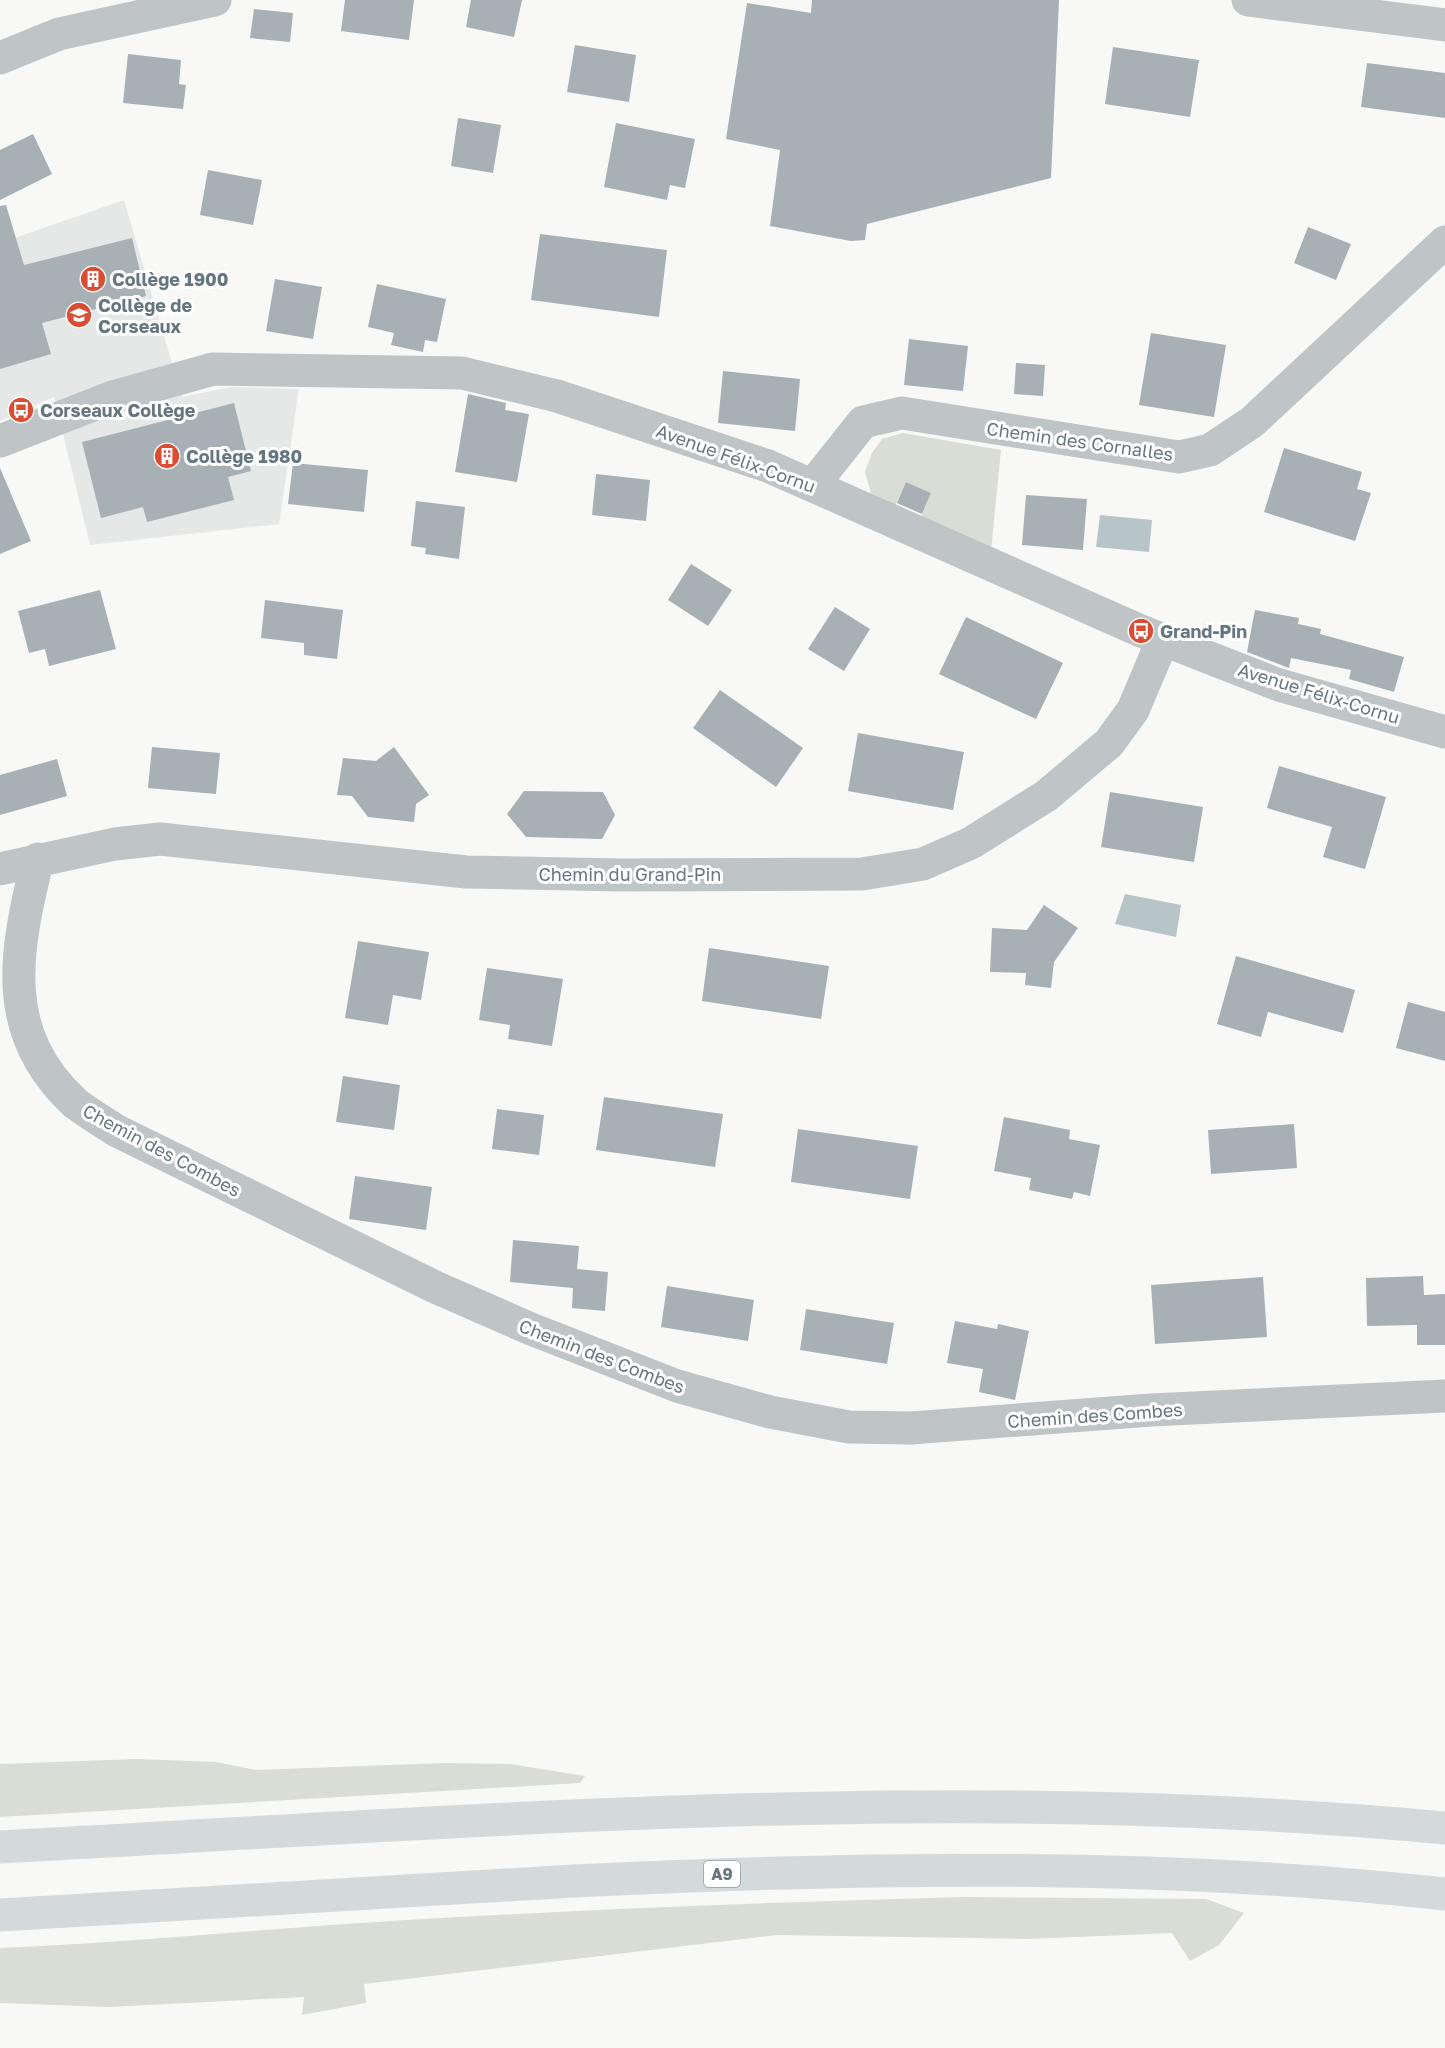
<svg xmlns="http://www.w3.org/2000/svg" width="1445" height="2048" font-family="'Golos Text',sans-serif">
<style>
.built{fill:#e6e8e7}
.green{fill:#d9ddd5}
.water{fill:#b8c5c8}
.building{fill:#a7b0b5}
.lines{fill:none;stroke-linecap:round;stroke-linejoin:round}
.minor{stroke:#bfc4c7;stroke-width:33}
.highway{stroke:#d4d9db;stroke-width:33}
.labels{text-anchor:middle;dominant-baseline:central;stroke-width:6;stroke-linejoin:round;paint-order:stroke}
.shield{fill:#fff;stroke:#939fa5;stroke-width:1.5}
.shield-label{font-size:16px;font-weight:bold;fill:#65767f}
.poi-label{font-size:18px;font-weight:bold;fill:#65767f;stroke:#fff;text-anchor:start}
.street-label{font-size:18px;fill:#65767f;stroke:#fff}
</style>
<rect width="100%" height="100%" fill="#f8f8f6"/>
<path class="built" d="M 124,200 L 182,397 L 231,387 L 299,389 L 279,524 L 90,545 L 54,397 L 0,421 L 0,243 Z"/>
<path class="green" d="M 903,433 L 1001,450 L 991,551 L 920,520 L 931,493 L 906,482 L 894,509 L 872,497 L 865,472 L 872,453 L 882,439 Z
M 137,1759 L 216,1762 L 256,1770 L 444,1763 L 510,1764 L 585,1776 L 580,1783 L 0,1817 L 0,1764 Z
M 964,1897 L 1206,1899 L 1244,1913 L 1219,1945 L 1190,1961 L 1172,1933 L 1029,1939 L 777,1935 L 364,1984 L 366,2003 L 302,2015 L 304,1997 L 109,2007 L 0,2003 L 0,1948 C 136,1942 271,1928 407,1920 C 592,1909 778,1902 964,1897 Z"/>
<path class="water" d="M 1100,515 L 1152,520 L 1149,552 L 1096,547 Z
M 1125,894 L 1181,905 L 1176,937 L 1115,924 Z"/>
<path class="building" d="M 345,0 L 414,0 L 409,40 L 341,31 Z
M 471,0 L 522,0 L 514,37 L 466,27 Z
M 812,0 L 1059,0 L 1051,178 L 867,224 L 865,240 L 851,241 L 770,226 L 780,150 L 726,139 L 747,3 L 811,13 Z
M 254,9 L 293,13 L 290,42 L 250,38 Z
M 575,45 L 636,55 L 629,102 L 567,92 Z
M 1113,47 L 1199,60 L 1190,117 L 1105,104 Z
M 128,54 L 181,60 L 179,84 L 186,85 L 183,109 L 123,103 Z
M 1367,63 L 1445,73 L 1445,118 L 1361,107 Z
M 458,118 L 501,125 L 493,173 L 451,166 Z
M 616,123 L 695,139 L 685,188 L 670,185 L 667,200 L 604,187 Z
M 33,134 L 52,174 L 0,200 L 0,150 Z
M 208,170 L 262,180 L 253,225 L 200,215 Z
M 6,205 L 24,265 L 132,238 L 146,296 L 42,323 L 51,354 L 0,369 L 0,206 Z
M 1308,227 L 1351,244 L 1336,280 L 1294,263 Z
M 540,234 L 667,250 L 659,317 L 531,300 Z
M 275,279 L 322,287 L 313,339 L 266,331 Z
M 377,284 L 446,299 L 437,342 L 425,340 L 423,352 L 391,345 L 394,333 L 368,327 Z
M 1151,333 L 1226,345 L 1214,417 L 1139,405 Z
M 909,339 L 968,346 L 963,391 L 904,385 Z
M 1016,363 L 1045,365 L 1043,396 L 1014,394 Z
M 723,371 L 800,379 L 795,431 L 718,423 Z
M 468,394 L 506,403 L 505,410 L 529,414 L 517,482 L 455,472 Z
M 234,403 L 251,471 L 228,477 L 234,500 L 147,522 L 143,507 L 101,518 L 82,442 Z
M 1284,448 L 1362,472 L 1357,489 L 1371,493 L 1355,541 L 1264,512 Z
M 293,463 L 368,470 L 364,512 L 288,504 Z
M 0,468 L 31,541 L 0,554 Z
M 596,474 L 650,480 L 646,521 L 592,515 Z
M 906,482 L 931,493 L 922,514 L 897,503 Z
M 1026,495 L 1087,499 L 1083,550 L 1022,545 Z
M 416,501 L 465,507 L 459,559 L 425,554 L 426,548 L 411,546 Z
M 691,564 L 732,590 L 708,626 L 668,600 Z
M 100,590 L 116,649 L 49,666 L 45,649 L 29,653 L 18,611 Z
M 265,600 L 343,610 L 337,659 L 304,655 L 304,643 L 261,638 Z
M 835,607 L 870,629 L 844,671 L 808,649 Z
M 1255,610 L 1299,618 L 1298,624 L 1321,629 L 1320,634 L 1404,657 L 1394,692 L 1349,679 L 1351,670 L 1291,658 L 1289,668 L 1247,652 Z
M 966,617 L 1063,663 L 1036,719 L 939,674 Z
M 720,690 L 803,748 L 776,787 L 693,728 Z
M 858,733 L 964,752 L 953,810 L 848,791 Z
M 152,747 L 220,753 L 216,794 L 148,788 Z
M 394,747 L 429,795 L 416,804 L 414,822 L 368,817 L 352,796 L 337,795 L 343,758 L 376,761 Z
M 57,759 L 67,796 L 0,815 L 0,775 Z
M 1279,766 L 1386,797 L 1365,869 L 1323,857 L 1332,827 L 1267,808 Z
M 524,791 L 603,792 L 615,815 L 602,839 L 526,837 L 507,814 Z
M 1110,792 L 1203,807 L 1194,862 L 1101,847 Z
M 1044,905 L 1078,928 L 1054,962 L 1051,988 L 1025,985 L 1026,973 L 990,972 L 992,928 L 1027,930 Z
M 358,941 L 429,952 L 421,1000 L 393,995 L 388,1025 L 345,1018 Z
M 709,948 L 829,966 L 821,1019 L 702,1001 Z
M 1236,956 L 1355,990 L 1343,1033 L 1268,1012 L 1261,1037 L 1217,1024 Z
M 487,968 L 563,979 L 552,1046 L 508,1039 L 510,1025 L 479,1020 Z
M 1408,1002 L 1445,1012 L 1445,1061 L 1396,1048 Z
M 343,1076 L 400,1085 L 394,1130 L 336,1122 Z
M 604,1097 L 723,1114 L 715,1167 L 596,1150 Z
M 497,1109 L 544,1115 L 539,1155 L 492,1149 Z
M 1004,1117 L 1070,1130 L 1069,1139 L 1100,1145 L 1090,1196 L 1074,1192 L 1072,1199 L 1029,1190 L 1031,1178 L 994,1171 Z
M 1294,1124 L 1297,1168 L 1211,1174 L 1208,1130 Z
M 798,1129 L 918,1146 L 910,1199 L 791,1182 Z
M 355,1176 L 432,1187 L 426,1230 L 349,1219 Z
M 513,1240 L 579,1246 L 577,1269 L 608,1272 L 605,1311 L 572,1308 L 573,1288 L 510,1282 Z
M 1423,1276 L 1424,1295 L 1445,1294 L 1445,1345 L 1417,1345 L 1417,1325 L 1367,1326 L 1366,1278 Z
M 1263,1277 L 1267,1337 L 1155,1344 L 1151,1285 Z
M 667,1286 L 754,1300 L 748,1341 L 661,1327 Z
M 806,1309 L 894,1323 L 887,1364 L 800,1350 Z
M 955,1321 L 997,1329 L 998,1324 L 1029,1331 L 1015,1400 L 979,1392 L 983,1369 L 947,1363 Z"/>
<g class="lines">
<path class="minor" d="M 1248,0 L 1445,25
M 0,58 L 59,34 L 215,0
M 0,441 L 113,397 L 213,369 L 462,373 L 557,396 L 768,466 L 1141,631 L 1279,685 L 1445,732
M 813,485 L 863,422 L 902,413 L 1179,457 L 1210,450 L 1252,422 L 1445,242
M 38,859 C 14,954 0,1034 75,1103 C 88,1113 103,1122 117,1131 L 435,1287 L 531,1329 L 677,1386 L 770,1412 L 849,1427 L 911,1428 L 1151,1410 L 1445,1396
M 0,869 L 115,844 L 160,839 L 466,872 L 621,875 L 862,874 L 923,864 L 971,843 L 1046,796 L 1109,743 L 1133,710 L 1163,639"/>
<path class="highway" d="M 0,1847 C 481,1821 964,1782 1445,1828
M 0,1915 C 191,1903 382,1891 574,1881 C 865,1867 1155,1862 1445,1894"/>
</g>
<defs>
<g id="building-disc" transform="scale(1.35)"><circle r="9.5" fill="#da4d35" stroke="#fff"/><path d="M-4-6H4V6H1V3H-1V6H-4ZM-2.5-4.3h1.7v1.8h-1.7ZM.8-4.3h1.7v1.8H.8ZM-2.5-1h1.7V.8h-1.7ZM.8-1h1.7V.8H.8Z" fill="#fff"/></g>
<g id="school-disc" transform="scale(1.35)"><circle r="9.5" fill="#da4d35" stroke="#fff"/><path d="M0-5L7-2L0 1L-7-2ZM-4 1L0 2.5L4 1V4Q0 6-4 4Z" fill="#fff"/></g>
<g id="bus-disc" transform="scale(1.35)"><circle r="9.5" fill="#da4d35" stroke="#fff"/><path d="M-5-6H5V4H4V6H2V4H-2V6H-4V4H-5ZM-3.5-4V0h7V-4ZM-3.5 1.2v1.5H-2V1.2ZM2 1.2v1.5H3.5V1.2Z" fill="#fff"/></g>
</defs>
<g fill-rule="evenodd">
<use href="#building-disc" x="93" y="279"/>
<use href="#school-disc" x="79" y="315"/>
<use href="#bus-disc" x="21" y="410"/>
<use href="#building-disc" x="167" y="456"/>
<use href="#bus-disc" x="1141" y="631"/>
</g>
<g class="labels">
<rect class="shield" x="704" y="1861" width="36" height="26" rx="4.5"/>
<g class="shield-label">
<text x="722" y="1874">A9</text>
</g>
<g class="poi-label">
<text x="112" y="279">Collège 1900</text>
<text x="98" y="305">Collège de<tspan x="98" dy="21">Corseaux</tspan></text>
<text x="40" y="410">Corseaux Collège</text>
<text x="186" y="456">Collège 1980</text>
<text x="1160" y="631">Grand-Pin</text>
</g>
<g class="street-label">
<text transform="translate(1080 441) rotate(8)">Chemin des Cornalles</text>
<text transform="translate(736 458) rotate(20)">Avenue Félix-Cornu</text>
<text transform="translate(1319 693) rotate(17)">Avenue Félix-Cornu</text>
<text x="630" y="874">Chemin du Grand-Pin</text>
<text transform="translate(162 1150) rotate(28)">Chemin des Combes</text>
<text transform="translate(602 1356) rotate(21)">Chemin des Combes</text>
<text transform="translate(1095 1415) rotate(-4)">Chemin des Combes</text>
</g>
</g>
</svg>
